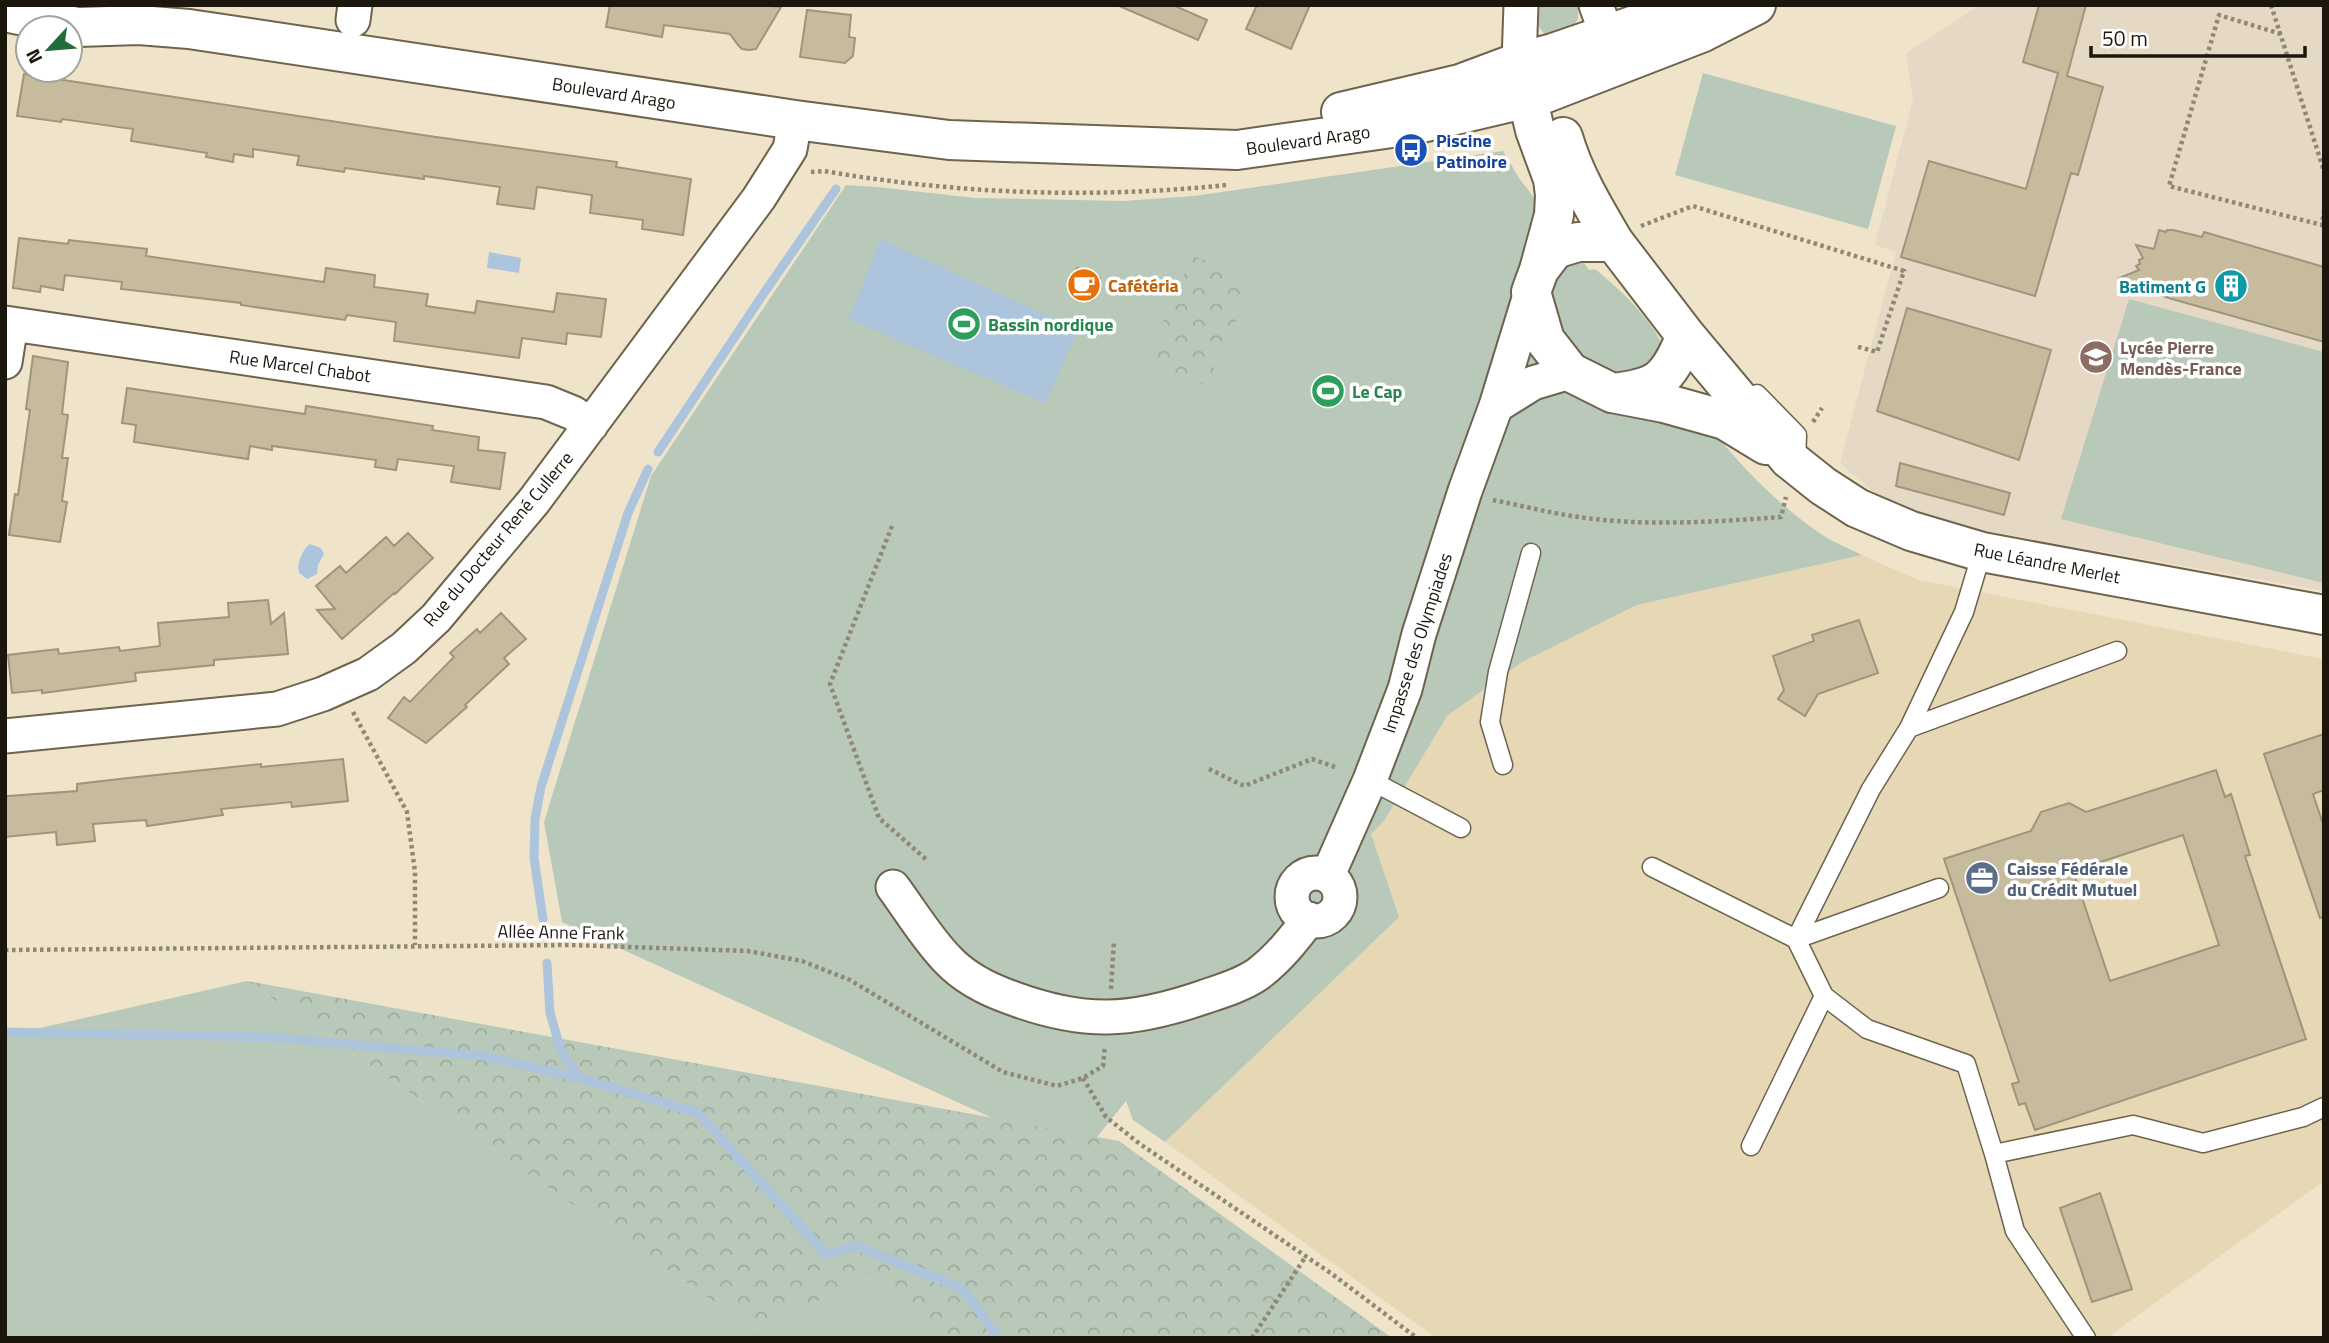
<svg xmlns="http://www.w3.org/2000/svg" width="2329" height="1343" font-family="'Titillium Web',sans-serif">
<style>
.built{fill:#e6d8b5}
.education{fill:#e5d9c5}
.grass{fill:#b8c8b9}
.forest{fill:url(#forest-crowns)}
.water{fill:#adc4dd}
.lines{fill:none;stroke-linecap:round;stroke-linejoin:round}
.stream{stroke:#adc4dd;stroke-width:9}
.building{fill:#c7bb9d;stroke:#9f957b;stroke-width:2;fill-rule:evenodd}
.lane-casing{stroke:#6e644d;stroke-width:21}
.street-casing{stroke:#6e644d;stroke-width:37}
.secondary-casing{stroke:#6e644d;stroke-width:42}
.path{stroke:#8f8874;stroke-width:4.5;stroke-dasharray:3.5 3.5;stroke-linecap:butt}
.lane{stroke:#fff;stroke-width:18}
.street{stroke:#fff;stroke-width:33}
.secondary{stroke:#fff;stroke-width:38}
.labels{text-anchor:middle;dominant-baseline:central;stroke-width:7;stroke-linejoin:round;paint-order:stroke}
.street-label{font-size:18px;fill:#1b170d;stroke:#fff}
.transit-label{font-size:18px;font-weight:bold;fill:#164399;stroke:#fff;text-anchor:start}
.food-label{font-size:18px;font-weight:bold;fill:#c56008;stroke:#fff;text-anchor:start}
.culture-label{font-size:18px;font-weight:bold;fill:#0d838f;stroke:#fff;text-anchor:end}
.leisure-label{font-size:18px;font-weight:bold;fill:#27864d;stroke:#fff;text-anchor:start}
.education-label{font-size:18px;font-weight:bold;fill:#785e54;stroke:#fff;text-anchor:start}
.service-label{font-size:18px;font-weight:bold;fill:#4e5e75;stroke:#fff;text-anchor:start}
</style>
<defs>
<pattern id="forest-crowns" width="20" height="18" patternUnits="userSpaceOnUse" patternTransform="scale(1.75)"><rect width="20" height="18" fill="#b8c8b9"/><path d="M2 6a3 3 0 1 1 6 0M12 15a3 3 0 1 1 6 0" fill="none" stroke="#9eab9e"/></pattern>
</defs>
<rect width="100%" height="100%" fill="#efe4c9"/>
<path class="built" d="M 1862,555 L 1918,580 L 2324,659 L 2324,1181 L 2112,1334 L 2114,1338 L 1436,1338 L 1165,1142 L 1399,917 L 1371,834 L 1384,821 L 1447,716 L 1522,662 L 1637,605 Z"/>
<path class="education" d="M 1980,5 L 2324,5 L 2324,591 L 1986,531 L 1887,504 L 1840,463 L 1896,252 L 1875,245 L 1913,99 L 1906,53 Z"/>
<path class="grass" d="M 1540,5 L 1578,5 L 1578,18 L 1570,34 L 1547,38 L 1538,25 Z
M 1703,73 L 1896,126 L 1868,229 L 1675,175 Z
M 1503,151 L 1519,178 L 1589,270 L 1595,269 C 1622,291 1649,317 1665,349 L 1659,362 C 1707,425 1752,486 1818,532 C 1831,541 1847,548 1862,555 L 1637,605 L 1522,662 L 1447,716 L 1384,821 L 1371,834 L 1399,917 L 1165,1142 L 1133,1120 L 1126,1101 L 1080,1158 L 562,922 L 544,822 L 651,476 L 846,185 L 877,187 L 975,198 L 1123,201 L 1194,196 Z
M 2129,299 L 2324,352 L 2324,583 L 2061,519 Z
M 247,981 L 755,1330 L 868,1278 L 953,1338 L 5,1338 L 5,1036 Z"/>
<path class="forest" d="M 1193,255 L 1253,284 L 1206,386 L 1146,359 Z
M 247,981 L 1119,1141 L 1392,1338 L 953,1338 L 868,1278 L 755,1330 Z"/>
<path class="water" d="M 880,239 L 1078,330 L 1045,403 L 849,319 Z
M 489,252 L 521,258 L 519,273 L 487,268 Z
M 310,544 L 321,548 L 324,554 L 318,565 L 317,574 L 307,579 L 299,573 C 296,564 303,548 310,544 Z"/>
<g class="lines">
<path class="stream" d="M 658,452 L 764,293 L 836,189
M 543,919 L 534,858 L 535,819 L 541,787 L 628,513 L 648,469
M 547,963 L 550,1013 L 561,1051 L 580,1078
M 5,1032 L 267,1037 L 483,1056 L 580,1078 L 698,1113 L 826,1254 L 857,1246 L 963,1289 L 998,1338"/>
</g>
<path class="building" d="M 610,5 L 763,5 L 781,7 L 756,49 L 749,50 L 742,49 L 738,45 L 730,34 L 664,25 L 662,37 L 606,27 Z
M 1117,5 L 1173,5 L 1207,20 L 1198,40 Z
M 1257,5 L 1310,5 L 1291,49 L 1246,29 Z
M 2039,5 L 2086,5 L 2067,76 L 2103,87 L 2078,175 L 2071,173 L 2035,296 L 1901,257 L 1929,161 L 2026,189 L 2058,73 L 2023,62 Z
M 807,10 L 851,15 L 849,37 L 855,38 L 853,56 L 845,63 L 800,57 Z
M 24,74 L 429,136 L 617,162 L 616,167 L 691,179 L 683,235 L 642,229 L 643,220 L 590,213 L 592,195 L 537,187 L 534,209 L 497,204 L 500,187 L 424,176 L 424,179 L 345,168 L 344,172 L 297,165 L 299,156 L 253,149 L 253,157 L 234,154 L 233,162 L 206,157 L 207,153 L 131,141 L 133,129 L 62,119 L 61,122 L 17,116 Z
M 2159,230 L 2166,232 L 2167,230 L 2173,230 L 2202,237 L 2204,232 L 2324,267 L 2324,342 L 2172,299 L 2154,293 L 2155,289 L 2119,278 L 2139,270 L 2136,266 L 2140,264 L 2139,260 L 2143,258 L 2136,245 L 2154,249 Z
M 19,238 L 68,244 L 69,240 L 147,249 L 146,256 L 324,282 L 326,268 L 375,275 L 374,287 L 428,294 L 426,306 L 475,313 L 477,301 L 554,312 L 557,293 L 606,299 L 601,337 L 567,333 L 566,344 L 522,338 L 519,358 L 394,341 L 396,322 L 347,315 L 345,320 L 241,305 L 241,303 L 121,289 L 122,282 L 65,275 L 63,290 L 41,286 L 40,292 L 13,288 Z
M 1077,268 L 1100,278 L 1092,300 L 1069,291 Z
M 1907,308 L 2051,350 L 2019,460 L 1877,411 Z
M 33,356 L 68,362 L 62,414 L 68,415 L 62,458 L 68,458 L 62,501 L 67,502 L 60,542 L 9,535 L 15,494 L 18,495 L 30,410 L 26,409 Z
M 127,388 L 305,414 L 306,406 L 433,426 L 432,430 L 479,437 L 478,450 L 505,453 L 500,489 L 451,482 L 454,466 L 398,459 L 396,470 L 375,467 L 376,460 L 272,446 L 272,450 L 250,446 L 248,459 L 134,442 L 136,425 L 122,423 Z
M 1900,463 L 2010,493 L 2004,515 L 1896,486 Z
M 408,533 L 433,558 L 395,594 L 394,593 L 342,639 L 317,610 L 335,609 L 316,586 L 340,566 L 346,573 L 386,537 L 394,546 Z
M 268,600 L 271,624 L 284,613 L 288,654 L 214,660 L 214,665 L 135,673 L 136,681 L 42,693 L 42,690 L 12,693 L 8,655 L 58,649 L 59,654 L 119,647 L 120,651 L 160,646 L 158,623 L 229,617 L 228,603 Z
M 501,613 L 526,639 L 504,658 L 509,664 L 465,705 L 467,707 L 426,743 L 388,718 L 404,697 L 410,702 L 454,657 L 450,653 L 477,629 L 480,633 Z
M 1859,620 L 1878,673 L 1818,694 L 1805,716 L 1778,699 L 1784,690 L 1773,656 L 1814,641 L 1812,635 Z
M 2324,734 L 2324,790 L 2313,794 L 2324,827 L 2324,917 L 2320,918 L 2264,754 Z
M 343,759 L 348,801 L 292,807 L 291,802 L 221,809 L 223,815 L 147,826 L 146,820 L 93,824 L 95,841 L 57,845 L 56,832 L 5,837 L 5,798 L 8,796 L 77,791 L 77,784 L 128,778 L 261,764 L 261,767 Z
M 2216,770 L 2225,797 L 2231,794 L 2250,855 L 2245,856 L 2306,1039 L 2035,1130 L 2025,1103 L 2019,1105 L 2012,1084 L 2019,1082 L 1944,859 L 2031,831 L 2041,812 L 2069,803 L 2086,812 ZM 2183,835 L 2219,945 L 2110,981 L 2073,871 Z
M 2100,1193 L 2132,1289 L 2092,1302 L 2060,1208 Z"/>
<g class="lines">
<g class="lane-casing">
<path id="lane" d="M 1757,394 L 1797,435 L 1796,462
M 1909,728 L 2117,651
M 1503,765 L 1490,722 L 1498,672 L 1531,553
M 1370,780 L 1461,828
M 1652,867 L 1796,939 L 1824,996 L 1751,1146
M 1796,939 L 1871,789 L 1909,728 L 1964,612 L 1982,552
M 1796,939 L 1939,888
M 1824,996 L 1867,1029 L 1966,1064 L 1994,1154 L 2015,1231 L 2086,1338
M 1994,1154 L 2133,1125 L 2203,1143 L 2303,1117 L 2324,1107"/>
</g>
<g class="street-casing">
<path id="street" d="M 1596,5 L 1615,57
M 353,20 L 355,5
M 1519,62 L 1521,5
M 5,323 L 546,402 L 573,413 L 591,425
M 5,362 L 11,324
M 1496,406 L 1533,383 L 1570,372
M 5,736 L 277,709 L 323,694 L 368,674 L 404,648 L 436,618 L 534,501 L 759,198 L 790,149 L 795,120
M1292 897a24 24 0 1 1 48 0a24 24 0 1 1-48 0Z
M 1328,875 L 1370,780 L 1405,689 L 1419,634 L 1465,491 L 1496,406 L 1531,292
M 893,887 C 910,910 928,940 948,960 C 964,977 989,990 1012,998 C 1085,1025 1131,1022 1204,997 C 1222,991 1242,985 1258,974 C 1279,958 1293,940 1309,919"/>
</g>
<g class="secondary-casing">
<path id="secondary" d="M 9,13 L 78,27 L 139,25 L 189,29 L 795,120 L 949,140 L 1237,150 L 1413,125 L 1541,95 L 1701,33 L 1756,5
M 1522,75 L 1535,130 L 1553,179 L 1555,195 L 1554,215 L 1539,270
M 1341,112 L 1460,84 L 1519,62 L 1553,53 L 1693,5
M 1563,137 C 1574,175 1594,208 1614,242
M 1686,336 L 1789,459 L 1823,486 L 1857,508 L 1911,531 L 1982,552 L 2324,615
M 1612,393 C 1659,388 1667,380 1686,336 L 1614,242 L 1578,242 L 1555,249 L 1539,270 L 1531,292 L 1545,340 L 1570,372 L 1612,393 L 1664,403 L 1725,420 L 1766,445"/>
</g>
<path class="path" d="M 2271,5 L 2324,171
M 2281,34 L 2219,15 L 2169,186 L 2322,225 L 2324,210
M 811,172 L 824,171 C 957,194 1092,199 1227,185
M 1641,226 L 1693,206 L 1904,271 L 1877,352 L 1855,346
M 1813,422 L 1822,408
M 1493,500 C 1519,505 1546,512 1572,516 C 1640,527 1713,522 1781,517 L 1786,497
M 892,526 L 830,684 L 879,818 L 928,861
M 353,712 L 407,812 L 415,872 L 415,945
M 1209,769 L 1244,786 L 1312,759 L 1335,767
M 5,950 L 571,945 L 748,951 L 802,961 L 850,980 L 1003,1072 L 1057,1086 L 1083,1078 L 1103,1066 L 1105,1046
M 1111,989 L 1114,941
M 1083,1078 L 1106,1117 L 1140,1144 L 1332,1274 L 1417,1338
M 1252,1338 L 1306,1256"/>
<use href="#lane" class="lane"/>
<use href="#street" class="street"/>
<use href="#secondary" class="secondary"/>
</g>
<defs>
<g id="bus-disc" transform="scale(1.75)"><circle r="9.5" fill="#1a4fb4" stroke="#fff"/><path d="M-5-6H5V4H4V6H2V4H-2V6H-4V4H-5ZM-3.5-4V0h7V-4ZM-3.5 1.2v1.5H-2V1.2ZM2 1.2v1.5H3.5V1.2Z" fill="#fff"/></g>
<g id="cafe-disc" transform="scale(1.75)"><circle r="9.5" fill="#e8710a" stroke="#fff"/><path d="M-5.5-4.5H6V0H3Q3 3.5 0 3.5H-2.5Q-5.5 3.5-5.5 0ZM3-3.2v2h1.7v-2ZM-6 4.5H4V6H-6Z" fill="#fff"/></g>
<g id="building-disc" transform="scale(1.75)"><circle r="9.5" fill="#0f9aa8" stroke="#fff"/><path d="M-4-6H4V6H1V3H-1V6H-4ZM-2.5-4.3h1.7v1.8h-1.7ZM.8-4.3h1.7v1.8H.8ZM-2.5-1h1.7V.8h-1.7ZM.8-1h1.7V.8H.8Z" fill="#fff"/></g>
<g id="stadium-disc" transform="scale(1.75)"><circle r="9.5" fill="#2e9e5b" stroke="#fff"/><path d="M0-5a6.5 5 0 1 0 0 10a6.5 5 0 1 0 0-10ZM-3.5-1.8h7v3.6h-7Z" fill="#fff"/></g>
<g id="school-disc" transform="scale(1.75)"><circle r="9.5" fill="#8d6e63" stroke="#fff"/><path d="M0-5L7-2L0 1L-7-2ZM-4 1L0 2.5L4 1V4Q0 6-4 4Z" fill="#fff"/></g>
<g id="office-disc" transform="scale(1.75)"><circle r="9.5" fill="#5c6f8a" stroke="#fff"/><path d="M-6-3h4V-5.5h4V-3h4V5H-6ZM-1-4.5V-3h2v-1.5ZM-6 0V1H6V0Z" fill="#fff"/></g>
</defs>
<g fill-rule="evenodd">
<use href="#bus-disc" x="1411" y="150"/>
<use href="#cafe-disc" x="1084" y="285"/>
<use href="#building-disc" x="2231" y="286"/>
<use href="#stadium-disc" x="964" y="324"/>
<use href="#school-disc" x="2096" y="357"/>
<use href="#stadium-disc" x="1328" y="391"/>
<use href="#office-disc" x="1982" y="878"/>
</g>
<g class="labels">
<g class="street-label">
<text transform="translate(614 93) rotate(9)">Boulevard Arago</text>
<text transform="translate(1308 140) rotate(-8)">Boulevard Arago</text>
<text transform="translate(300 366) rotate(8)">Rue Marcel Chabot</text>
<text transform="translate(498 539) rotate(-50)">Rue du Docteur René Cullerre</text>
<text transform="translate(2047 563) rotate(11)">Rue Léandre Merlet</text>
<text transform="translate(1417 643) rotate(-72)">Impasse des Olympiades</text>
<text transform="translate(561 932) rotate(1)">Allée Anne Frank</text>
</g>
<g class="transit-label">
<text x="1436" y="140">Piscine<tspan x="1436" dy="21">Patinoire</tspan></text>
</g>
<g class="food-label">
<text x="1108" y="285">Cafétéria</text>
</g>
<g class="culture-label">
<text x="2206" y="286">Batiment G</text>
</g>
<g class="leisure-label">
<text x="988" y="324">Bassin nordique</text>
<text x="1352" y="391">Le Cap</text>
</g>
<g class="education-label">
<text x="2120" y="347">Lycée Pierre<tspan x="2120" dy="21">Mendès-France</tspan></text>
</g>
<g class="service-label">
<text x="2007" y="868">Caisse Fédérale<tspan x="2007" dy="21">du Crédit Mutuel</tspan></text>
</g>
</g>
<rect width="2329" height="1343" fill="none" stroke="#1b170d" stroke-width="14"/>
<g transform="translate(49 49) rotate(244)"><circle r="33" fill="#ffffff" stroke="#a4a29e" stroke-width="2"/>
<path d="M0-5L12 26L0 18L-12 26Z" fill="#246d3b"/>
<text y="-10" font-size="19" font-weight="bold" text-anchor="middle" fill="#1b170d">N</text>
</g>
<path d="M2091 46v10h214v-10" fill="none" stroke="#1b170d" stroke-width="3.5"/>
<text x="2102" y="46" font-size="21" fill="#1b170d" stroke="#ffffff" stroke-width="5" paint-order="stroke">50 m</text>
</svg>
